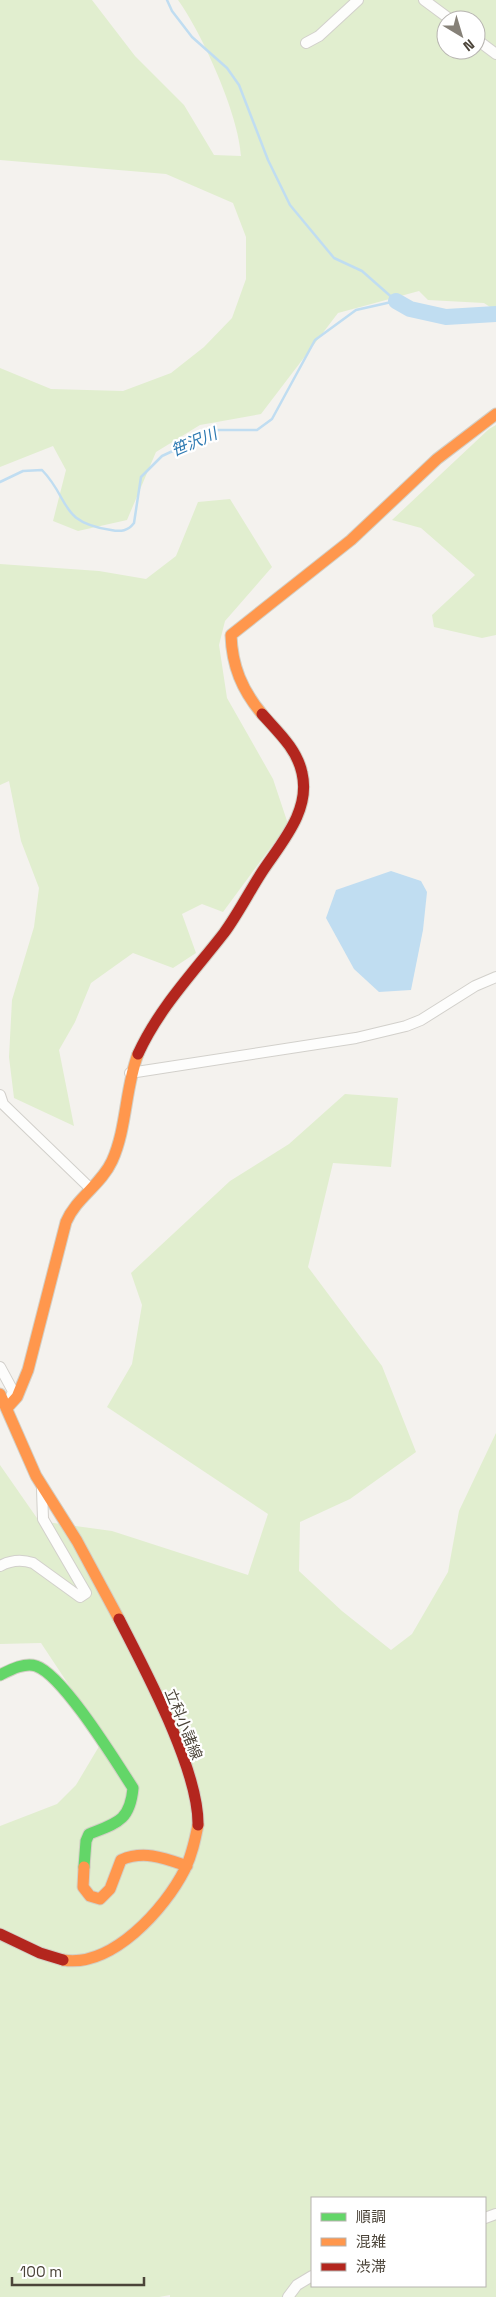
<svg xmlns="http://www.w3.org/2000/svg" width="496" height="2297" font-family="'Space Grotesk','Noto Sans JP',sans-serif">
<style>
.green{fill:#e1eecf;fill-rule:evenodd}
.water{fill:#c0ddf1}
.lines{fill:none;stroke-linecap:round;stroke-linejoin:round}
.stream{stroke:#c0ddf1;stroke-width:2.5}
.river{stroke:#c0ddf1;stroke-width:16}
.street-casing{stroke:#d2d0cb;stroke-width:12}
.fast-casing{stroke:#d3cfc5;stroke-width:13}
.slow-casing{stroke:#d3cfc5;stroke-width:13}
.jam-casing{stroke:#d3cfc5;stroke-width:13}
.street{stroke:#fdfdfc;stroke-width:10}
.fast{stroke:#63d668;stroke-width:11}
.slow{stroke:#ff974d;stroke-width:11}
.jam{stroke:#b3261e;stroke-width:11}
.labels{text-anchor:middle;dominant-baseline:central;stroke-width:4.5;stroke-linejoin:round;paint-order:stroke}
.street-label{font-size:15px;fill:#4b4439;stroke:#fff}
.water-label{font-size:16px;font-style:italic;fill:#2e7ab2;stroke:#fff}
</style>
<rect width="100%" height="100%" fill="#f4f2ee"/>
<path class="green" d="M 0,0 L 92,0 L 135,56 L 184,105 L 214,155 L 241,156 C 239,115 202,33 178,0 L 496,0 L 496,311 L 484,303 L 428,300 L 419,291 L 338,313 L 261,414 L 200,425 L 156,452 L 127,520 L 78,531 L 53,521 L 66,470 L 53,446 L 0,467 L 0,368 L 51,389 L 123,391 L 171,373 L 204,347 L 232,318 L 246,279 L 246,237 L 233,203 L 166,174 L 0,160 ZM 446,20 L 476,20 L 476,50 L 446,50 Z
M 496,425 L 496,635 L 482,638 L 434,627 L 432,615 L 475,575 L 421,528 L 392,520 L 489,429 Z
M 230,499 L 272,567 L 225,621 L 219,645 L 227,698 L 273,779 L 288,824 L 223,912 L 202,904 L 182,914 L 196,953 L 173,968 L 133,953 L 91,983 L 75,1022 L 59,1050 L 74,1126 L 14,1098 L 9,1057 L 12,1000 L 34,927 L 39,888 L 21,841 L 9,781 L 0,785 L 0,564 L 99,571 L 146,579 L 176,556 L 198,502 Z
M 345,1094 L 398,1098 L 391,1167 L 333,1163 L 308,1267 L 382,1366 L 416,1452 L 350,1499 L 300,1522 L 299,1571 L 342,1611 L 391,1650 L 412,1634 L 448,1572 L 459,1511 L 496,1433 L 496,2297 L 170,2297 L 170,2295 L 159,2297 L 0,2297 L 0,1826 L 57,1804 L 76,1785 L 104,1738 L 41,1643 L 0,1644 L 0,1465 L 39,1521 L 112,1531 L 248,1575 L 268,1514 L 107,1407 L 132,1364 L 142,1305 L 131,1273 L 230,1181 L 289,1144 ZM 312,2198 L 485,2198 L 485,2286 L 312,2286 Z"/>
<path class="water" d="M 391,871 L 421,881 L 427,892 L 423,930 L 411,990 L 379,992 L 354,969 L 326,918 L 336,890 Z"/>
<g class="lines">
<path class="stream" d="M 167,0 L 172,11 L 192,37 L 227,68 L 239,85 L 268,160 L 290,205 L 334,258 L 362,271 L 396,301
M 0,482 L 23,471 L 42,470 C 71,500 58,522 111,530 C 121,532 128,531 134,523 L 141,477 L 162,456 L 218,430 L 257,430 L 272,419 L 315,340 L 356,310 L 396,301"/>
<path class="river" d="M 396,301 L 410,309 L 446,317 L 496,314"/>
<g class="street-casing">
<path id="street" d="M 424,0 L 451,20
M 476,39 L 496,54
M 306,43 L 319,36 L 358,0
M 130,1073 L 356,1038 L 406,1026 L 421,1020 L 475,986 L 496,977
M 0,1095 L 3,1104 L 91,1189
M 0,1367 L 13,1391 L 9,1402
M 0,1566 C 11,1560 21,1559 33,1563 L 80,1597 L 86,1593 L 43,1519 L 42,1489
M 485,2218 L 496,2214
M 288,2297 L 297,2285 L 312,2276"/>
</g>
<g class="fast-casing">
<path id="fast" d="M 0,1675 C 10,1670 25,1662 36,1666 C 63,1675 116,1762 133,1788 C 130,1821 117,1823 89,1834 L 86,1841 L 84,1867"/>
</g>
<g class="slow-casing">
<path id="slow" d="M 262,714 C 242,690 232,666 231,635 L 351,540 L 437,459 L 496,414
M 0,1394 L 36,1476 L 77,1541 L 119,1619
M 7,1408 L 17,1397 L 28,1370 L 66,1222 C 76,1198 101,1185 112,1161 C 127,1128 125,1088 138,1054
M 84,1867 L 83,1887 L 90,1896 L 100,1899 L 110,1889 L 121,1860 C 144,1850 164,1858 187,1866
M 63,1960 C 112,1968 165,1909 185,1869 C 192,1855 195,1840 198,1825"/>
</g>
<g class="jam-casing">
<path id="jam" d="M 138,1054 C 159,1008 193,973 224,933 C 238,914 249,892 262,872 C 281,843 311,811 302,773 C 297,749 278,732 262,714
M 119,1619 C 145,1670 199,1770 198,1825
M 0,1934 L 40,1953 L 63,1960"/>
</g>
<use href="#street" class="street"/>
<use href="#fast" class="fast"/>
<use href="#slow" class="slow"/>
<use href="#jam" class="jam"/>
</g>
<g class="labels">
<g class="street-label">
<text transform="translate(184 1724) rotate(68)">立科小諸線</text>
</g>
<g class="water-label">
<text transform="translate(194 442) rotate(-23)">笹沢川</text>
</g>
</g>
<rect x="311" y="2197" width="175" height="90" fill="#ffffff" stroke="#b7b4b0"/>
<rect x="321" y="2213" width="25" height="8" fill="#63d668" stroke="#b7b4b0"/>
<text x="356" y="2222" font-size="15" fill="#4b4439">順調</text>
<rect x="321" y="2238" width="25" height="8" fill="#ff974d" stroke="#b7b4b0"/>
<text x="356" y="2247" font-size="15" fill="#4b4439">混雑</text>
<rect x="321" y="2263" width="25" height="8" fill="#b3261e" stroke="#b7b4b0"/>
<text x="356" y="2272" font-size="15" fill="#4b4439">渋滞</text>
<g transform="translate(461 35) rotate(142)"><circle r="24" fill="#ffffff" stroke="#b7b4b0"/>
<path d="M0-4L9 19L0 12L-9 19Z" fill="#868178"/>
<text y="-8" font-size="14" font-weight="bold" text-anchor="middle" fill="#4b4439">N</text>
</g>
<path d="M12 2277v8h132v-8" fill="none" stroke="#4b4439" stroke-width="2.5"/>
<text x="20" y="2277" font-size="15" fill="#4b4439" stroke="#ffffff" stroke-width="4" paint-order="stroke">100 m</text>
</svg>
